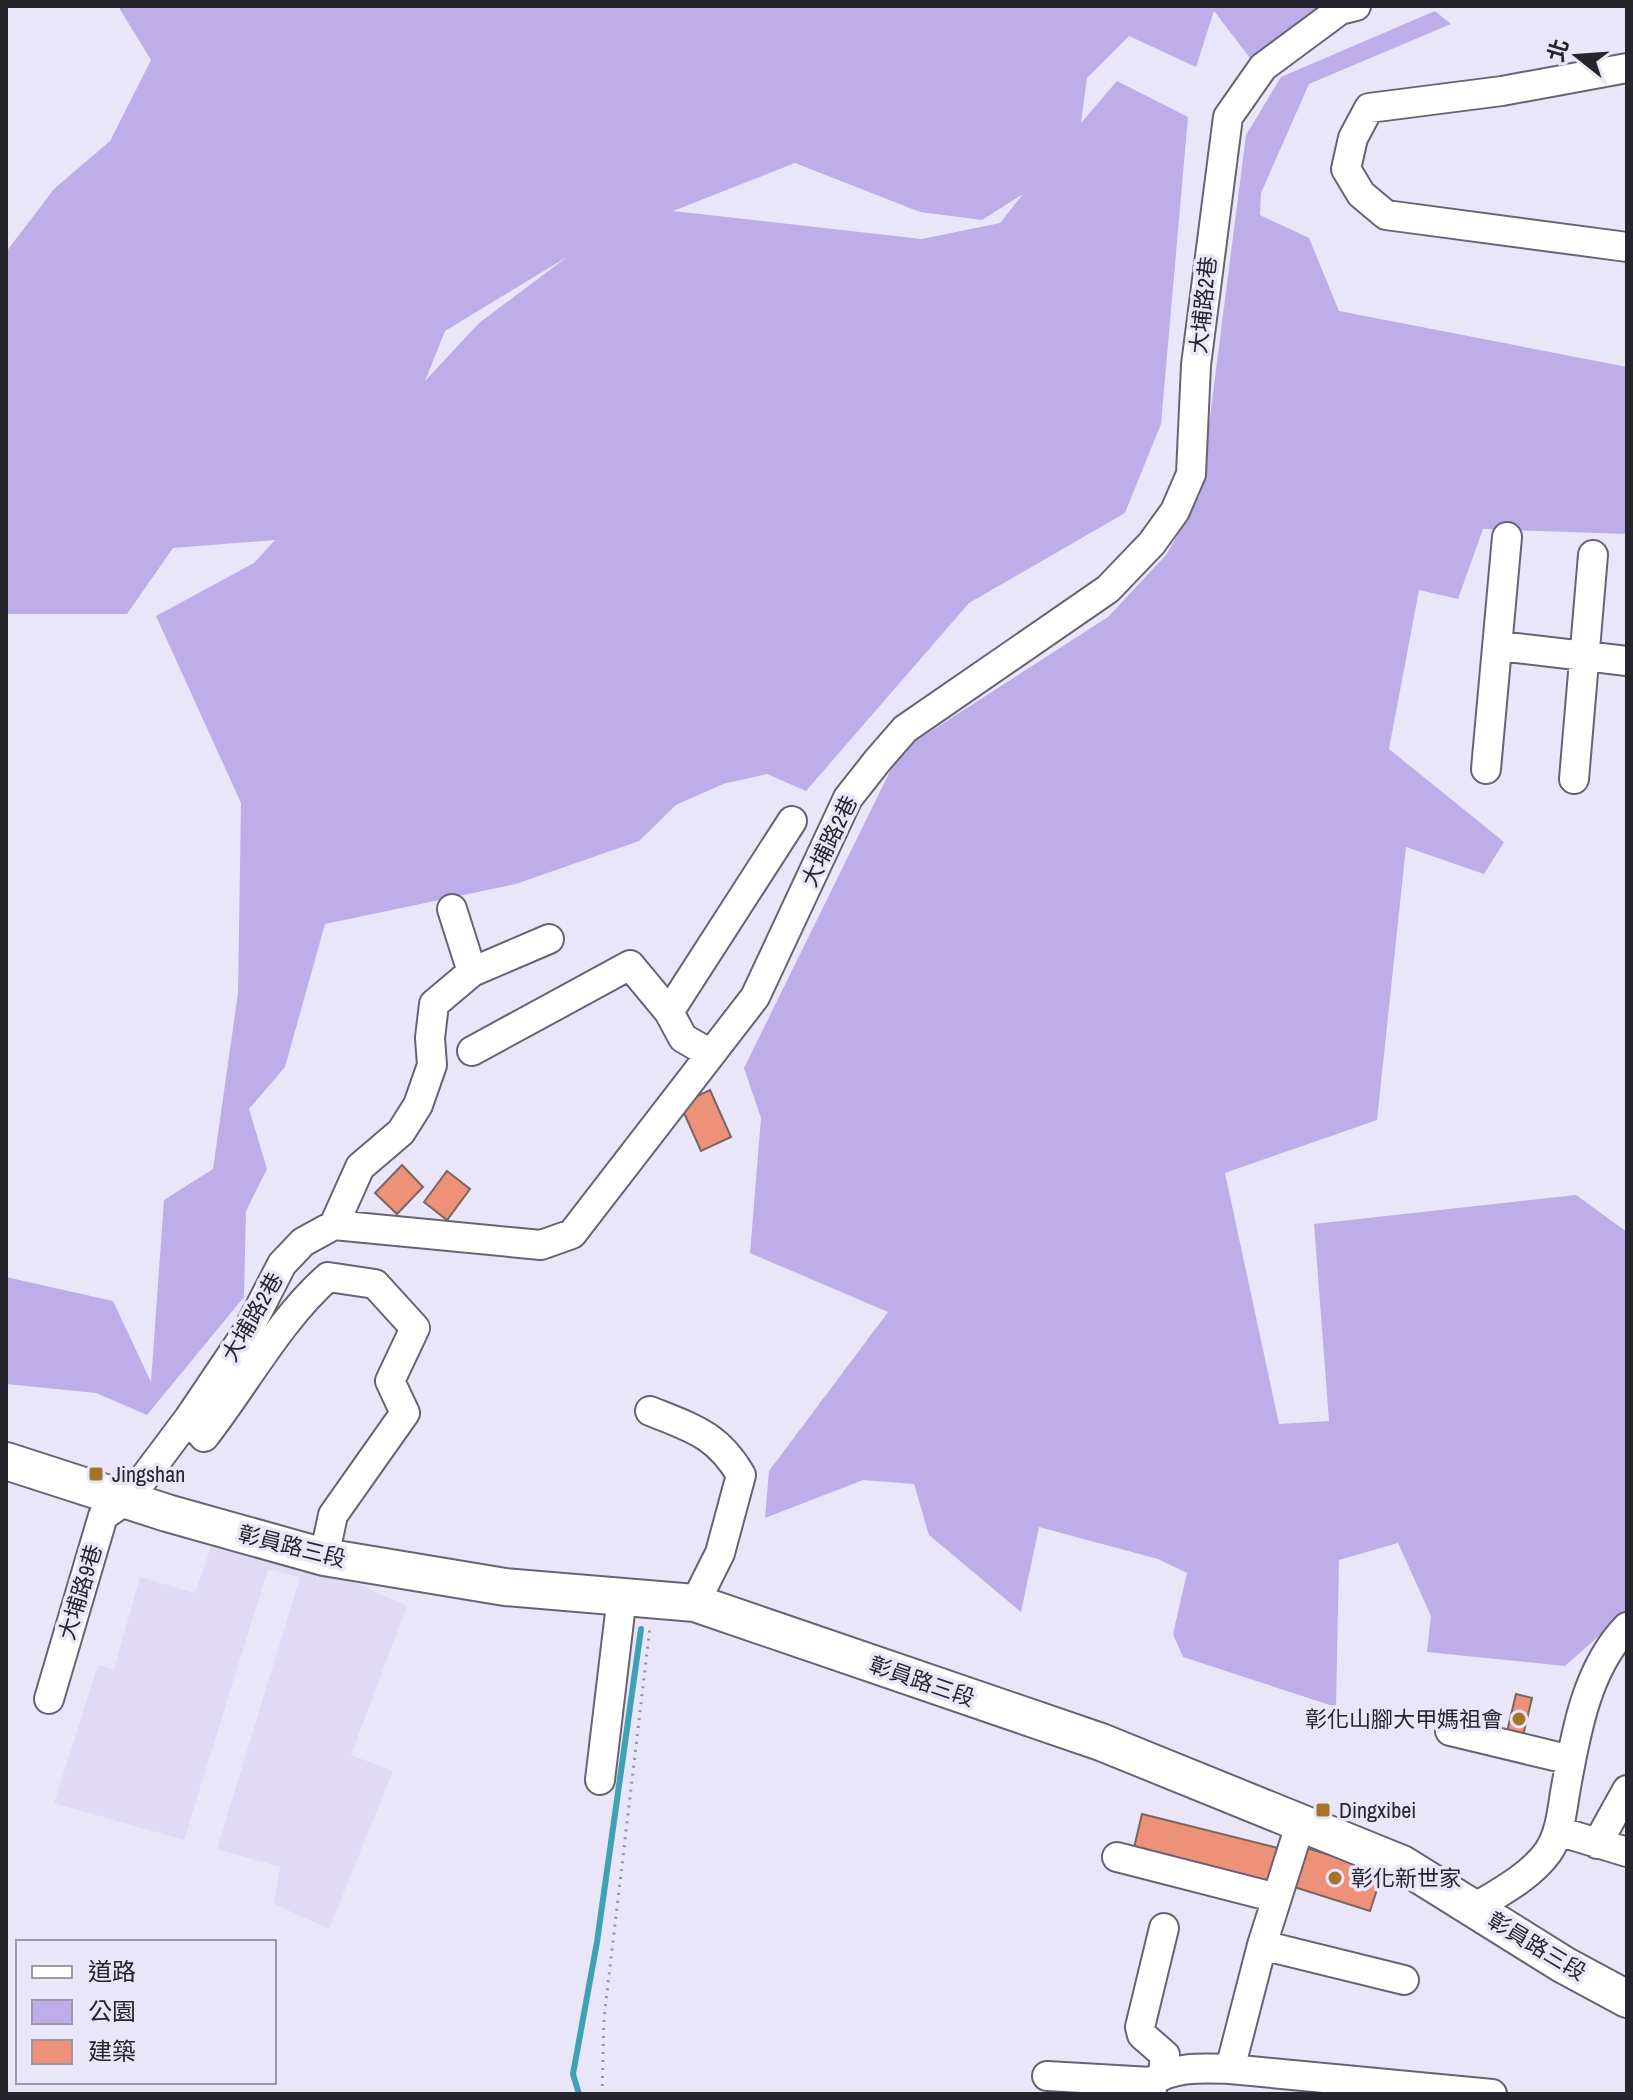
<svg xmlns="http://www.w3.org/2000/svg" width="1633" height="2100" font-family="'Archivo Narrow','Noto Sans TC',sans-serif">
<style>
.built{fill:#e0daf5}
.green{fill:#bdaeea;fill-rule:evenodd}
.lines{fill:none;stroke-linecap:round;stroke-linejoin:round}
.stream{stroke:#3fa1b4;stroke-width:6}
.building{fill:#ed9179;stroke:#7a6660;stroke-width:2}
.minor-casing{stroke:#676374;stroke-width:32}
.major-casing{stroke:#676374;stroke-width:40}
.path{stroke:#9491a0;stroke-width:3;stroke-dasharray:2 6;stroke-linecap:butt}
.minor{stroke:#fff;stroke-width:28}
.major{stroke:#fff;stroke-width:36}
.poi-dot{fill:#a47529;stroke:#eae6fa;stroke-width:3}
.labels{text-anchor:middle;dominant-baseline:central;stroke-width:7;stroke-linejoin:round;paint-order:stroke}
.street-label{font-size:22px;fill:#26242c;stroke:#eae6fa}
.poi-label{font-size:22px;fill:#26242c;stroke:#eae6fa;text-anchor:start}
</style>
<rect width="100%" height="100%" fill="#eae6fa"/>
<path class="built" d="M 216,1533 L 308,1561 L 407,1606 L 351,1755 L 393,1771 L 329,1929 L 274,1904 L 280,1867 L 217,1849 L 300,1577 L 268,1569 L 184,1840 L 54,1803 L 98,1665 L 114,1669 L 140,1577 L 195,1593 Z"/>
<path class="green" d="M 118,6 L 1325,6 L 1250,58 L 1214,11 L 1196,67 L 1129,36 L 1087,78 L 1081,123 L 1117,81 L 1188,117 L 1161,424 L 1125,513 L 969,603 L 806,791 L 767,774 L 723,784 L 676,805 L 639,841 L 516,884 L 325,924 L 285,1067 L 249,1109 L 267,1169 L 246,1211 L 244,1297 L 147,1415 L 96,1393 L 6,1384 L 6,1277 L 113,1301 L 151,1382 L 164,1200 L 213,1169 L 238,993 L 241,803 L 156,616 L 254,563 L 275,540 L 173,548 L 127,614 L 6,614 L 6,252 L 54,189 L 110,141 L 151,60 ZM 795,163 L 920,212 L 982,220 L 1023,194 L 1000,223 L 922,239 L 673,211 ZM 567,257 L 479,323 L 425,381 L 445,331 Z
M 1435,11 L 1451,24 L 1309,84 L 1261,193 L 1260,215 L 1309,238 L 1339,311 L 1627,367 L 1627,534 L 1483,529 L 1458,599 L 1419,590 L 1389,749 L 1504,842 L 1484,874 L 1406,847 L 1377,1120 L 1225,1173 L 1279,1424 L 1329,1421 L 1314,1224 L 1576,1195 L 1627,1232 L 1627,1611 L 1565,1666 L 1427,1652 L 1431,1616 L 1398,1543 L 1339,1560 L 1336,1707 L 1183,1657 L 1173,1634 L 1187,1573 L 1158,1559 L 1039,1527 L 1021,1612 L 929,1535 L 914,1484 L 863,1480 L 765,1518 L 769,1471 L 888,1312 L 750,1253 L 761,1118 L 744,1068 L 900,751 L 1108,617 L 1166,555 L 1200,495 L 1246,135 L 1281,77 Z"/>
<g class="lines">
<path class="stream" d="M 579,2094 L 573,2074 L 597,1942 L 641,1629"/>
</g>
<path class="building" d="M 710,1090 L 731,1137 L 701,1151 L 680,1104 Z
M 402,1165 L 423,1187 L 397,1214 L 375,1193 Z
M 447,1171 L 470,1189 L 447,1220 L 424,1202 Z
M 1516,1694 L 1532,1698 L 1521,1744 L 1505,1740 Z
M 1142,1814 L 1278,1848 L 1268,1887 L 1133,1852 Z
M 1300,1846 L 1383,1871 L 1370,1911 L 1288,1885 Z"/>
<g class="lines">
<g class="minor-casing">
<path id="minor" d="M 1627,68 L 1502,91 L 1369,108 L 1353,138 L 1346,169 L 1361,194 L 1386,215 L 1627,247
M 1499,646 L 1627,661
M 1486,769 L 1507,537
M 1574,779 L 1593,555
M 452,909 L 472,972
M 669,1012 L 792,821
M 472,1051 L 630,965 L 669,1012 L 683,1038 L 709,1053
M 334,1225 L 360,1167 L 401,1132 L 418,1105 L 432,1065 L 430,1038 L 434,1004 L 472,972 L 549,939
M 650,1411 C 692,1428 717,1434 741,1475 L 720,1553 L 695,1603
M 189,1418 L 204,1437 C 244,1386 280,1319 328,1277 L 375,1284 L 415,1328 L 390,1381 L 405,1413 L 333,1515 L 324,1557
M 49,1699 L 103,1516 L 129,1498 L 189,1418 L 247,1332 L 282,1264 L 303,1242 L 334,1225 L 541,1245 L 572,1234 L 755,997 L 848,798 L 878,760 L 905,729 L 1108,589 L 1152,543 L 1175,511 L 1191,474 L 1196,365 L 1228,117 L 1263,67 L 1340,10 L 1356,6
M 1450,1731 L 1571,1760
M 600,1780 L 622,1596
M 1558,1831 L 1627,1852
M 1597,1844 L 1627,1790
M 1117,1857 L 1277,1898
M 1474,1908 C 1499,1893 1531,1876 1548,1852 C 1561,1833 1562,1809 1566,1787 C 1576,1732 1587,1668 1627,1627
M 1262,1945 L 1404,1980
M 1230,2069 L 1492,2094
M 1163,2074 L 1165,2055 L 1142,2035 L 1140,2027 L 1164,1928
M 1047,2076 L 1151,2082
M 1152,2094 L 1151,2082 C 1174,2066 1203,2068 1230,2069 L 1262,1945 L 1301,1822"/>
</g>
<g class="major-casing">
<path id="major" d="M 6,1461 L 167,1513 L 324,1557 L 505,1587 L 695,1603 L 1101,1742 L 1402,1864 L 1564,1965 L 1627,1999"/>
</g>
<path class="path" d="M 602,2094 L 604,2018 L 650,1627"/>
<use href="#minor" class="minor"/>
<use href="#major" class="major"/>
</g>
<g class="poi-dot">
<rect x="88" y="1466" width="16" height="16" rx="4"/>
<circle cx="1519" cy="1719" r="8"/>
<rect x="1315" y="1802" width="16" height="16" rx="4"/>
<circle cx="1335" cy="1878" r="8"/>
</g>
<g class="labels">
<g class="street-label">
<text transform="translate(1203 305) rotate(-84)">大埔路2巷</text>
<text transform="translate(829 841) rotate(-64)">大埔路2巷</text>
<text transform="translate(252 1317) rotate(-60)">大埔路2巷</text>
<text transform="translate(292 1546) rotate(14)">彰員路三段</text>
<text transform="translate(80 1592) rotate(-73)">大埔路9巷</text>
<text transform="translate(922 1681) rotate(19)">彰員路三段</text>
<text transform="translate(1537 1946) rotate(31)">彰員路三段</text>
</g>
<g class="poi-label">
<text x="112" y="1474">Jingshan</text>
<text x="1503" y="1719" text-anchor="end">彰化山腳大甲媽祖會</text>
<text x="1339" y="1810">Dingxibei</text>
<text x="1351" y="1878">彰化新世家</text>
</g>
</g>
<rect width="1633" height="2100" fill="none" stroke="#26242c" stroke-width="16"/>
<rect x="16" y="1940" width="260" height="144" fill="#eae6fa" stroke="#9c98a8" stroke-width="2"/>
<rect x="32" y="1966" width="40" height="12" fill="#ffffff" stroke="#9c98a8" stroke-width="2"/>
<text x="88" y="1980" font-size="24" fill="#26242c">道路</text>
<rect x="32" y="2000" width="40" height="24" fill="#bdaeea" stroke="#9c98a8" stroke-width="2"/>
<text x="88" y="2020" font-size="24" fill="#26242c">公園</text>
<rect x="32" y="2040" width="40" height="24" fill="#ed9179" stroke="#9c98a8" stroke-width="2"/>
<text x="88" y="2060" font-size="24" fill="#26242c">建築</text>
<g transform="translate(1577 56) rotate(287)" stroke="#eae6fa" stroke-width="6" paint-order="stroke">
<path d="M0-6L14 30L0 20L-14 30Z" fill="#26242c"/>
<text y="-12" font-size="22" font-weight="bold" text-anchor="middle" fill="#26242c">北</text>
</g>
</svg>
